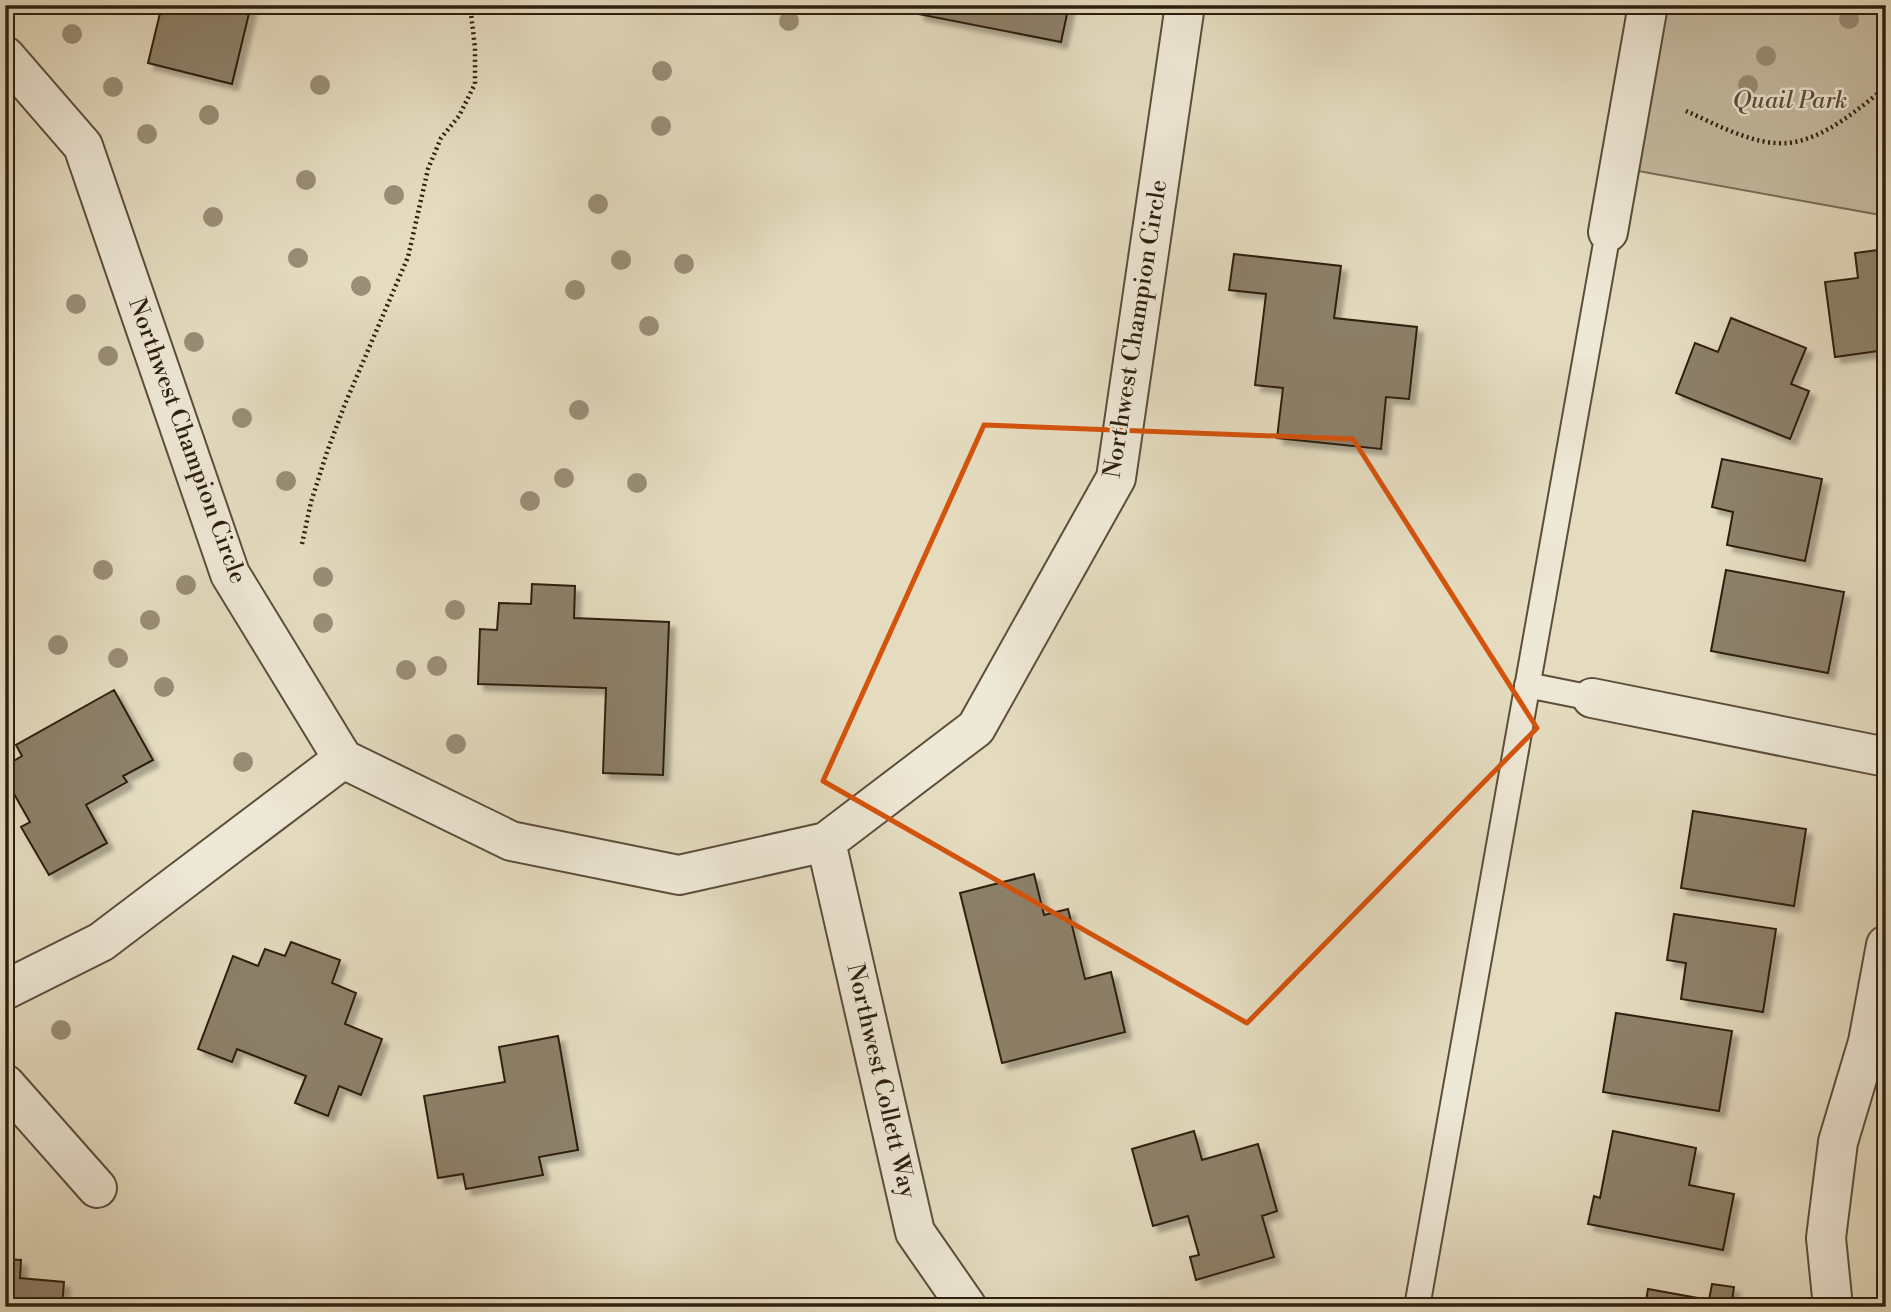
<svg xmlns="http://www.w3.org/2000/svg" width="1891" height="1312" font-family="'Libre Bodoni',serif">
<style>
.green{fill:#c6bca2;stroke:#7a6e58;stroke-width:2}
.building{fill:#8d816b;stroke:#2e1f0f;stroke-width:2;filter:url(#shadow)}
.lines{fill:none;stroke-linecap:round;stroke-linejoin:round}
.lane-casing{stroke:#5c4e3b;stroke-width:28}
.street-casing{stroke:#5c4e3b;stroke-width:42}
.path{stroke:#2e1f0f;stroke-width:4.5;stroke-dasharray:2 3.5;stroke-linecap:butt}
.lane{stroke:#eee8d6;stroke-width:24}
.street{stroke:#eee8d6;stroke-width:38}
.tree{fill:#9a8e77}
.marked{fill:none;stroke:#d5530c;stroke-width:5;stroke-linejoin:round}
.labels{text-anchor:middle;dominant-baseline:central;stroke-width:5;stroke-linejoin:round;paint-order:stroke}
.park-label{font-size:24px;font-style:italic;fill:#5c4e3b;stroke:#eee8d6}
.street-label{font-size:24px;fill:#2e1f0f;stroke:#eee8d6}
</style>
<defs>
<filter id="shadow"><feDropShadow dx="6" dy="6" stdDeviation="2" flood-color="#0004"/></filter>
</defs>
<rect width="100%" height="100%" fill="#e5dcc0"/>
<filter id="stains"><feTurbulence type="fractalNoise" baseFrequency=".00286" numOctaves="4"/><feColorMatrix values="0 0 0 0 .2 0 0 0 0 .09 0 0 0 0 .02 0 0 0 .5 -.17"/></filter>
<radialGradient id="worn" r=".72"><stop offset=".6" stop-color="#630" stop-opacity="0"/><stop offset="1" stop-color="#630" stop-opacity=".3"/></radialGradient>
<path class="green" d="M 1656,5 L 1886,5 L 1886,216 L 1627,169 Z"/>
<path class="building" d="M 162,5 L 251,5 L 232,84 L 148,63 Z
M 920,5 L 1069,5 L 1061,42 L 918,14 Z
M 1886,249 L 1886,350 L 1835,357 L 1825,282 L 1858,278 L 1855,253 Z
M 1234,254 L 1341,266 L 1334,318 L 1417,327 L 1409,399 L 1386,397 L 1381,449 L 1277,438 L 1283,388 L 1255,385 L 1266,294 L 1229,290 Z
M 1731,318 L 1806,348 L 1791,384 L 1809,391 L 1790,439 L 1676,393 L 1695,343 L 1718,352 Z
M 1722,459 L 1822,479 L 1805,561 L 1727,545 L 1733,512 L 1712,507 Z
M 1726,570 L 1844,592 L 1828,673 L 1711,651 Z
M 532,584 L 575,586 L 574,618 L 669,622 L 663,775 L 603,773 L 606,688 L 478,684 L 480,629 L 497,630 L 499,603 L 531,604 Z
M 114,690 L 153,760 L 123,776 L 127,782 L 86,805 L 107,843 L 49,875 L 21,827 L 30,822 L 5,778 L 5,766 L 22,756 L 16,745 Z
M 1693,811 L 1806,829 L 1794,906 L 1681,888 Z
M 1034,874 L 1044,915 L 1068,909 L 1085,979 L 1111,972 L 1125,1032 L 1002,1063 L 960,893 Z
M 1674,914 L 1776,929 L 1763,1012 L 1681,999 L 1686,963 L 1667,960 Z
M 291,942 L 340,960 L 332,983 L 356,993 L 345,1024 L 382,1039 L 361,1095 L 339,1086 L 328,1116 L 295,1103 L 306,1076 L 237,1049 L 232,1062 L 198,1049 L 233,956 L 258,966 L 265,949 L 285,956 Z
M 1616,1013 L 1732,1031 L 1719,1111 L 1603,1092 Z
M 558,1036 L 578,1150 L 539,1157 L 543,1175 L 466,1189 L 463,1174 L 438,1178 L 424,1096 L 505,1082 L 499,1047 Z
M 1194,1131 L 1202,1160 L 1258,1144 L 1277,1211 L 1262,1216 L 1274,1257 L 1196,1280 L 1190,1257 L 1199,1255 L 1188,1216 L 1153,1226 L 1132,1149 Z
M 1613,1131 L 1696,1148 L 1689,1185 L 1734,1194 L 1723,1250 L 1588,1224 L 1594,1196 L 1600,1198 Z
M 5,1259 L 21,1260 L 20,1278 L 64,1282 L 62,1307 L 5,1307 Z
M 1712,1284 L 1734,1287 L 1731,1307 L 1645,1307 L 1648,1289 L 1709,1300 Z"/>
<g class="lines">
<g class="lane-casing">
<path id="lane" d="M 1527,685 L 1592,698
M 1417,1307 L 1608,232"/>
</g>
<g class="street-casing">
<path id="street" d="M 5,56 L 83,146 L 230,574 L 343,759 L 511,841 L 679,875 L 826,842 L 976,728 L 1116,478 L 1185,5
M 1608,232 L 1648,5
M 1592,698 L 1886,757
M 826,842 L 915,1232 L 967,1307
M 5,990 L 101,942 L 343,759
M 5,1084 L 97,1188
M 1833,1307 L 1826,1238 L 1838,1142 L 1868,1042 L 1886,945"/>
</g>
<path class="path" d="M 1686,111 C 1716,124 1754,146 1788,143 C 1825,139 1858,109 1886,87
M 302,544 L 311,502 L 327,452 L 345,404 L 408,257 L 428,169 L 441,138 L 459,116 L 475,84 L 475,48 L 470,5"/>
<use href="#lane" class="lane"/>
<use href="#street" class="street"/>
</g>
<g class="tree">
<circle cx="1849" cy="19" r="10"/>
<circle cx="789" cy="21" r="10"/>
<circle cx="72" cy="34" r="10"/>
<circle cx="1766" cy="56" r="10"/>
<circle cx="662" cy="71" r="10"/>
<circle cx="320" cy="85" r="10"/>
<circle cx="1748" cy="85" r="10"/>
<circle cx="113" cy="87" r="10"/>
<circle cx="209" cy="115" r="10"/>
<circle cx="661" cy="126" r="10"/>
<circle cx="147" cy="134" r="10"/>
<circle cx="306" cy="180" r="10"/>
<circle cx="394" cy="195" r="10"/>
<circle cx="598" cy="204" r="10"/>
<circle cx="213" cy="217" r="10"/>
<circle cx="298" cy="258" r="10"/>
<circle cx="621" cy="260" r="10"/>
<circle cx="684" cy="264" r="10"/>
<circle cx="361" cy="286" r="10"/>
<circle cx="575" cy="290" r="10"/>
<circle cx="76" cy="304" r="10"/>
<circle cx="649" cy="326" r="10"/>
<circle cx="194" cy="342" r="10"/>
<circle cx="108" cy="356" r="10"/>
<circle cx="579" cy="410" r="10"/>
<circle cx="242" cy="418" r="10"/>
<circle cx="564" cy="478" r="10"/>
<circle cx="286" cy="481" r="10"/>
<circle cx="637" cy="483" r="10"/>
<circle cx="530" cy="501" r="10"/>
<circle cx="103" cy="570" r="10"/>
<circle cx="323" cy="577" r="10"/>
<circle cx="186" cy="585" r="10"/>
<circle cx="455" cy="610" r="10"/>
<circle cx="150" cy="620" r="10"/>
<circle cx="323" cy="623" r="10"/>
<circle cx="58" cy="645" r="10"/>
<circle cx="118" cy="658" r="10"/>
<circle cx="437" cy="666" r="10"/>
<circle cx="406" cy="670" r="10"/>
<circle cx="164" cy="687" r="10"/>
<circle cx="456" cy="744" r="10"/>
<circle cx="243" cy="762" r="10"/>
<circle cx="61" cy="1030" r="10"/>
</g>
<path class="marked" d="M 984,425 L 1353,439 L 1537,728 L 1247,1023 L 823,781 Z"/>
<g class="labels">
<g class="park-label">
<text x="1790" y="101">Quail Park</text>
</g>
<g class="street-label">
<text transform="translate(1136 329) rotate(-81)">Northwest Champion Circle</text>
<text transform="translate(187 441) rotate(70)">Northwest Champion Circle</text>
<text transform="translate(881 1081) rotate(77)">Northwest Collett Way</text>
</g>
</g>
<rect width="1891" height="1312" fill="none" stroke="#e5dcc0" stroke-width="28"/>
<rect x="7" y="7" width="1877" height="1298" fill="none" stroke="#2e1f0f" stroke-width="3.5"/>
<rect x="14" y="14" width="1863" height="1284" fill="none" stroke="#2e1f0f" stroke-width="2"/>
<rect width="100%" height="100%" filter="url(#stains)"/>
<rect width="100%" height="100%" fill="url(#worn)"/>
</svg>
